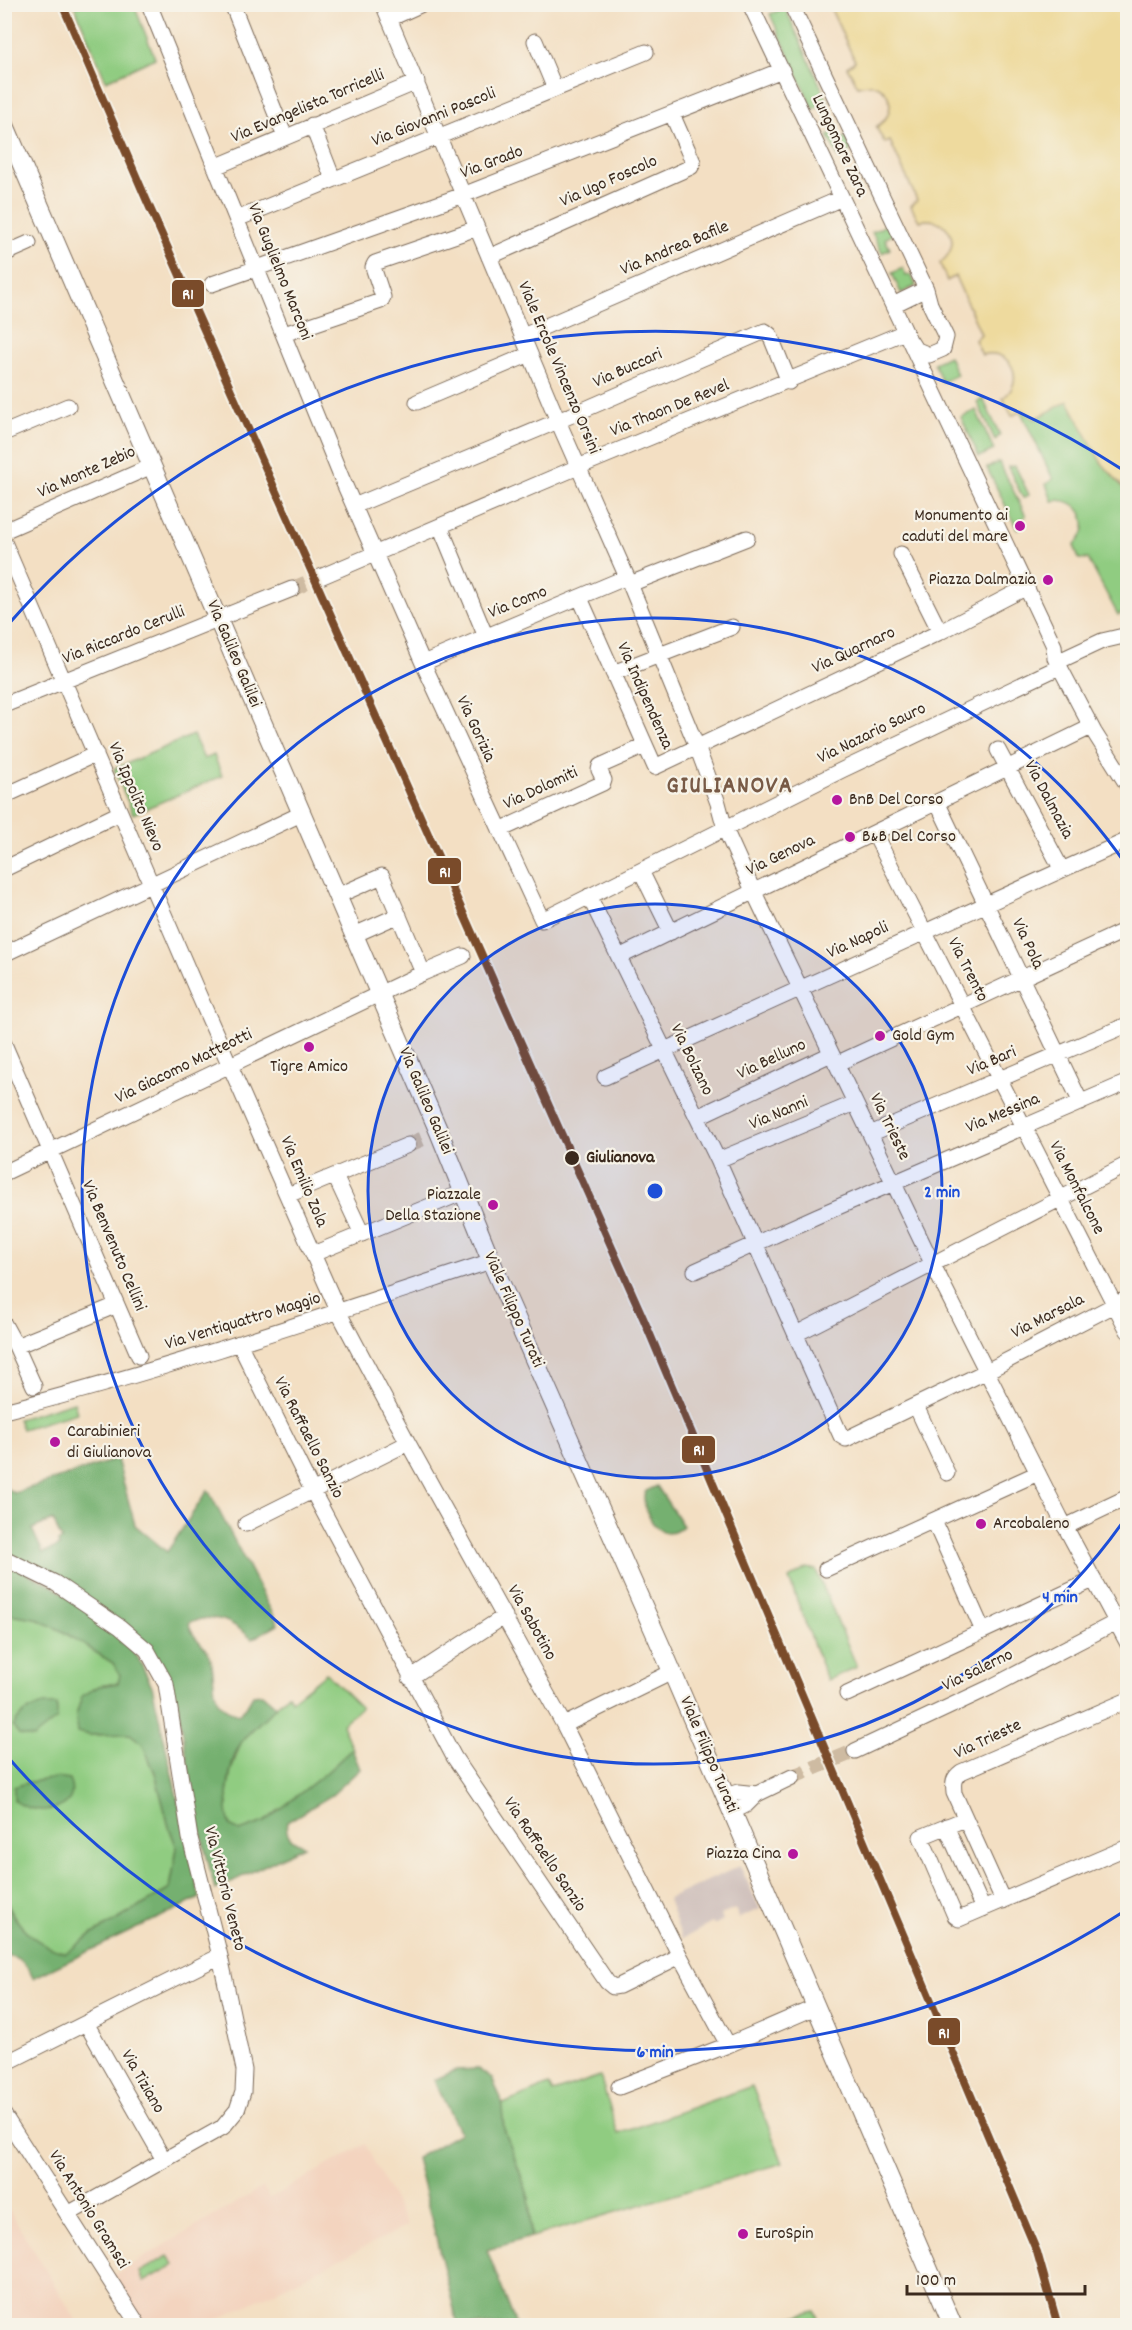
<svg xmlns="http://www.w3.org/2000/svg" width="1132" height="2330" font-family="Dekko,sans-serif">
<style>
.built{fill:#f3d4bf}
.industrial{fill:#cfc0bb}
.green{fill:#90cc81;stroke:#667b50;stroke-width:1.5}
.forest{fill:#74b06f;stroke:#586d46;stroke-width:1.5;fill-rule:evenodd}
.sand{fill:#eeda9e;stroke:#94825e;stroke-width:1.5}
.lines{fill:none;stroke-linecap:round;stroke-linejoin:round}
.minor-tunnel{stroke:#cebba2;stroke-width:15;stroke-dasharray:15 8;stroke-linecap:butt}
.minor-casing{stroke:#7b6958;stroke-width:17}
.major-casing{stroke:#7b6958;stroke-width:20}
.minor{stroke:#fff;stroke-width:15}
.major{stroke:#fff;stroke-width:18}
.rail-1-casing{stroke:#f7f3e8;stroke-width:12}
.rail-1{stroke:#7a4b2a;stroke-width:8}
.ring{fill:none;stroke:#1d4ed8;stroke-width:3}
.poi-dot{fill:#b5179e;stroke:#f7f3e8;stroke-width:2}
.stop-dot{fill:#3b2a1e;stroke:#f7f3e8;stroke-width:2}
.labels{text-anchor:middle;dominant-baseline:central;stroke-width:4.5;stroke-linejoin:round;paint-order:stroke}
.street-label{font-size:18px;fill:#3b2a1e;stroke:#f7f3e8}
.poi-label{font-size:18px;fill:#3b2a1e;stroke:#f7f3e8;text-anchor:start}
.stop-label{font-size:18px;font-weight:bold;fill:#3b2a1e;stroke:#f7f3e8;text-anchor:start}
.district-label{font-size:24px;font-weight:bold;letter-spacing:1.5px;fill:#785a46;stroke:#f7f3e8}
.centre{fill:#1d4ed8;stroke:#f7f3e8;stroke-width:3}
.ring-label{font-size:18px;text-anchor:middle;font-weight:bold;fill:#1d4ed8;stroke:#f7f3e8;stroke-width:4.5;stroke-linejoin:round;paint-order:stroke}
.line-badge{stroke:#f7f3e8;stroke-width:2}
.badge-label{font-size:16px;text-anchor:middle;font-weight:bold;fill:#fff}
</style>
<rect width="100%" height="100%" fill="#f7f3e8"/>
<filter id="ink" filterUnits="userSpaceOnUse"><feTurbulence type="fractalNoise" baseFrequency=".0167" numOctaves="2"/><feDisplacementMap in="SourceGraphic" scale="12" xChannelSelector="R" yChannelSelector="G"/><feConvolveMatrix kernelMatrix="1 2 1 2 8 2 1 2 1" color-interpolation-filters="sRGB"/></filter>
<filter id="wash" filterUnits="userSpaceOnUse"><feTurbulence type="fractalNoise" baseFrequency=".008" numOctaves="4" result="noise"/><feDisplacementMap in="SourceGraphic" scale="24" xChannelSelector="R" yChannelSelector="G"/><feGaussianBlur stdDeviation="1.35" result="paint"/><feColorMatrix in="noise" values="0 0 0 0 0 0 0 0 0 0 0 0 0 0 0 0 0 1.4 0 .05"/><feComposite in="paint" operator="in"/></filter>
<g filter="url(#wash)">
<rect width="100%" height="100%" fill="#f3dfc3"/>
<path class="built" d="M 365,2144 L 407,2226 L 207,2325 L 177,2325 L 175,2323 L 150,2318 L 143,2324 L 114,2275 L 263,2187 L 270,2198 Z
M 5,2203 L 79,2325 L 5,2325 Z"/>
<path class="industrial" d="M 740,1866 L 760,1909 L 739,1918 L 735,1909 L 721,1915 L 723,1920 L 714,1925 L 712,1923 L 682,1939 L 668,1899 Z"/>
<path class="green" d="M 74,5 L 134,5 L 155,58 L 106,81 Z
M 785,8 L 828,102 L 813,109 L 770,14 Z
M 834,132 L 838,140 L 846,137 L 852,150 L 838,157 L 828,135 Z
M 888,224 L 893,234 L 885,239 L 890,249 L 882,253 L 872,232 Z
M 903,268 L 906,276 L 911,274 L 916,286 L 901,293 L 892,273 Z
M 949,356 L 957,375 L 942,382 L 934,363 Z
M 983,399 L 1000,435 L 995,440 L 977,402 Z
M 1068,400 L 1101,462 L 1127,492 L 1127,610 L 1118,615 L 1088,559 L 1079,559 L 1074,545 C 1096,527 1080,495 1052,501 L 1046,484 L 1053,479 L 1021,412 L 1023,410 L 1035,419 Z
M 976,410 L 994,450 L 979,457 L 961,417 Z
M 999,462 L 1026,516 L 1020,520 L 1022,526 L 1017,529 L 987,468 Z
M 1015,466 L 1029,495 L 1023,498 L 1008,467 Z
M 193,735 L 204,759 L 214,755 L 222,776 L 133,814 L 114,769 Z
M 74,1402 L 77,1413 L 22,1429 L 18,1419 Z
M 807,1568 L 816,1570 L 857,1667 L 827,1680 L 789,1579 Z
M 10,1614 L 35,1618 L 62,1631 L 113,1663 L 121,1675 L 118,1683 L 99,1686 L 89,1735 L 130,1734 L 142,1743 L 155,1773 L 169,1827 L 177,1848 L 170,1889 L 88,1937 L 66,1953 C 37,1946 15,1926 5,1897 L 4,1617 Z
M 326,1673 L 361,1707 L 342,1724 L 352,1749 L 326,1773 L 264,1822 L 240,1831 L 231,1827 L 227,1816 L 227,1795 L 231,1770 L 242,1740 L 288,1694 L 292,1700 Z
M 600,2076 L 618,2134 L 752,2086 L 783,2163 L 531,2237 L 529,2198 L 504,2129 L 501,2105 L 549,2085 L 553,2092 Z
M 168,2256 L 174,2265 L 144,2282 L 140,2272 Z
M 815,2311 L 821,2325 L 764,2325 Z"/>
<path class="forest" d="M 117,1459 L 135,1525 L 167,1552 L 208,1490 L 278,1624 L 252,1639 C 231,1620 217,1613 189,1622 C 189,1635 203,1643 209,1654 C 216,1668 211,1688 218,1701 C 223,1709 229,1711 238,1714 L 246,1707 L 253,1695 L 262,1694 L 276,1706 C 266,1718 252,1728 243,1740 C 229,1759 222,1805 231,1827 L 240,1831 L 264,1822 L 326,1773 L 352,1749 L 360,1769 L 332,1795 L 287,1822 C 284,1836 293,1841 304,1846 L 215,1890 L 196,1812 L 177,1698 L 159,1661 L 122,1625 L 5,1550 L 4,1487 L 14,1493 ZM 53,1520 L 62,1540 L 58,1542 L 59,1546 L 43,1553 L 32,1529 Z
M 657,1486 L 683,1526 C 662,1547 643,1515 644,1495 L 646,1491 Z
M 5,1562 L 54,1587 L 115,1631 L 138,1658 L 152,1686 L 200,1898 L 33,1978 C 26,1964 21,1957 5,1955 L 4,1897 C 15,1926 37,1946 66,1953 L 88,1937 L 170,1889 L 177,1848 L 169,1827 L 155,1773 L 142,1743 L 130,1734 L 89,1735 L 78,1732 L 76,1715 L 82,1696 L 99,1686 L 118,1683 L 120,1675 L 113,1663 L 62,1631 L 35,1618 L 10,1614 L 5,1617 Z
M 42,1705 L 57,1705 L 57,1719 L 33,1738 L 19,1735 L 13,1727 C 20,1713 28,1710 42,1705 Z
M 58,1778 L 69,1780 C 84,1813 33,1817 14,1800 L 14,1787 L 29,1782 Z
M 478,2069 L 492,2079 L 501,2098 L 504,2129 L 529,2198 L 531,2237 L 487,2250 L 516,2325 L 458,2325 L 416,2158 L 460,2133 L 434,2080 L 456,2070 Z"/>
<path class="sand" d="M 829,5 L 1127,5 L 1127,492 L 1101,462 L 1068,401 L 1035,419 L 1023,410 L 1012,416 L 1003,398 C 1027,380 1010,347 982,355 L 975,340 L 981,334 L 955,276 L 947,281 L 940,263 C 964,245 949,214 919,221 L 911,206 L 917,200 L 890,141 L 885,143 L 876,127 C 903,111 887,76 858,86 L 847,67 L 855,61 Z"/>
</g>
<g filter="url(#ink)">
<g class="lines">
<path class="minor-tunnel" d="M 292,589 L 318,578
M 408,1145 L 427,1137
M 792,1777 L 855,1751"/>
<g class="minor-casing">
<path id="minor" d="M 149,4 L 342,479 L 423,663 L 542,920 L 842,770 L 1059,667
M 232,4 L 285,137
M 383,4 L 558,421 L 630,584 L 697,747 L 718,803 L 725,829 L 749,882 L 933,1265 L 1060,1517 L 1128,1644
M 750,4 L 1054,646 L 1055,658 L 1094,732 L 1128,786
M 791,4 L 926,289 L 930,304 L 946,337 L 943,349 L 929,355 L 915,349 L 910,341
M 389,19 L 422,4
M 535,41 L 555,89
M 312,125 L 333,179
M 215,167 L 417,82
M 237,219 L 646,52
M 4,254 L 29,243
M 489,257 L 691,167 L 693,162 L 672,114
M 212,284 L 463,195 L 782,70
M 893,305 L 926,289
M 284,334 L 381,301 L 383,297 L 373,267 L 375,263 L 477,228
M 523,336 L 842,198
M 417,402 L 530,354
M 4,433 L 68,406
M 354,506 L 558,421 L 765,331 L 770,335 L 789,382
M 440,526 L 486,637
M 4,531 L 152,466
M 4,542 L 197,991 L 339,1313 L 408,1443 L 564,1725 L 680,1956 L 728,2045
M 901,554 L 940,632
M 318,578 L 578,467 L 905,332
M 630,584 L 747,538
M 580,598 L 655,767 L 940,632 L 1027,587
M 1057,662 L 1102,641 L 1128,635
M 423,663 L 627,577
M 613,673 L 732,627
M 4,705 L 292,589
M 998,750 L 1062,870
M 4,796 L 96,754
M 937,802 L 1081,1103
M 500,830 L 603,783 L 604,780 L 599,770 L 600,766 L 645,746
M 874,833 L 1128,1331
M 4,869 L 120,813
M 641,871 L 671,932
M 337,896 L 382,876 L 423,973
M 589,896 L 718,1160 L 841,1436 L 846,1439 L 987,1371 L 1128,1298
M 354,935 L 399,915
M 4,954 L 301,814
M 619,957 L 1091,727
M 4,1044 L 139,1356
M 836,1064 L 1128,929
M 605,1077 L 1128,840
M 697,1117 L 831,1054
M 870,1134 L 1127,1025
M 718,1160 L 855,1103
M 4,1173 L 423,973 L 463,956
M 335,1176 L 362,1234
M 288,1195 L 408,1145
M 313,1254 L 464,1192
M 695,1271 L 817,1216 L 1128,1082
M 4,1324 L 16,1346 L 117,1305
M 796,1334 L 1128,1164
M 239,1343 L 312,1490 L 454,1757 L 607,1982 L 613,1987 L 619,1986 L 680,1956
M 16,1346 L 34,1386
M 916,1406 L 947,1473
M 4,1411 C 169,1369 330,1314 491,1261
M 934,1521 L 983,1631
M 246,1524 L 408,1443
M 1065,1527 L 1128,1497
M 4,1558 L 55,1583 L 120,1627 L 147,1650 L 166,1684 L 190,1838 L 220,1956 L 244,2070 L 243,2092 L 237,2110 L 223,2127 L 68,2214
M 826,1569 L 1038,1473
M 410,1678 L 505,1616
M 847,1694 L 1093,1580
M 564,1725 L 672,1672
M 855,1751 L 991,1687 L 1128,1616
M 725,1796 L 738,1792 L 757,1794
M 732,1812 L 746,1805 L 757,1794 L 792,1777
M 965,1819 L 921,1837 L 955,1916 L 959,1919 L 1128,1847
M 946,1826 L 983,1909
M 1003,1901 L 954,1793 C 953,1782 953,1778 961,1772 L 1128,1700
M 86,2023 L 164,2160
M 4,2064 L 220,1956
M 619,2087 L 728,2045 L 816,2007
M 4,2115 L 139,2326"/>
</g>
<g class="major-casing">
<path id="major" d="M 4,123 L 439,1132 L 494,1268 L 667,1660 L 953,2326"/>
</g>
<use href="#minor" class="minor"/>
<use href="#major" class="major"/>
<g class="rail-1-casing">
<path id="rail-1" d="M 62,4 L 146,199 L 644,1320 L 1037,2252 L 1058,2326"/>
</g>
<use href="#rail-1" class="rail-1"/>
</g>
</g>
<circle cx="655" cy="1191" r="287" fill="#1d4ed8" fill-opacity=".12"/>
<g class="ring">
<circle cx="655" cy="1191" r="287"/>
<path d="M1127 1516A573 573 0 1 1 1127 866"/>
<path d="M1123 1912A860 860 0 0 1 6 1755M6 627A860 860 0 0 1 1123 470"/>
</g>
<g class="poi-dot">
<circle cx="1020" cy="526" r="6"/>
<circle cx="1048" cy="580" r="6"/>
<circle cx="837" cy="800" r="6"/>
<circle cx="850" cy="837" r="6"/>
<circle cx="880" cy="1036" r="6"/>
<circle cx="309" cy="1047" r="6"/>
<circle cx="493" cy="1205" r="6"/>
<circle cx="55" cy="1442" r="6"/>
<circle cx="981" cy="1524" r="6"/>
<circle cx="793" cy="1854" r="6"/>
<circle cx="743" cy="2234" r="6"/>
</g>
<circle class="stop-dot" cx="572" cy="1158" r="8"/>
<g class="labels">
<g class="street-label">
<text transform="translate(308 107) rotate(-23)">Via Evangelista Torricelli</text>
<text transform="translate(434 118) rotate(-22)">Via Giovanni Pascoli</text>
<text transform="translate(839 146) rotate(65)">Lungomare Zara</text>
<text transform="translate(492 163) rotate(-21)">Via Grado</text>
<text transform="translate(609 182) rotate(-24)">Via Ugo Foscolo</text>
<text transform="translate(675 249) rotate(-23)">Via Andrea Bafile</text>
<text transform="translate(279 272) rotate(68)">Via Guglielmo Marconi</text>
<text transform="translate(558 368) rotate(67)">Viale Ercole Vincenzo Orsini</text>
<text transform="translate(628 369) rotate(-24)">Via Buccari</text>
<text transform="translate(670 409) rotate(-22)">Via Thaon De Revel</text>
<text transform="translate(87 473) rotate(-24)">Via Monte Zebio</text>
<text transform="translate(518 603) rotate(-22)">Via Como</text>
<text transform="translate(124 636) rotate(-22)">Via Riccardo Cerulli</text>
<text transform="translate(854 651) rotate(-25)">Via Quarnaro</text>
<text transform="translate(233 654) rotate(67)">Via Galileo Galilei</text>
<text transform="translate(644 696) rotate(66)">Via Indipendenza</text>
<text transform="translate(475 729) rotate(65)">Via Gorizia</text>
<text transform="translate(872 734) rotate(-26)">Via Nazario Sauro</text>
<text transform="translate(541 789) rotate(-25)">Via Dolomiti</text>
<text transform="translate(135 797) rotate(67)">Via Ippolito Nievo</text>
<text transform="translate(1048 800) rotate(62)">Via Dalmazia</text>
<text transform="translate(781 856) rotate(-26)">Via Genova</text>
<text transform="translate(858 941) rotate(-25)">Via Napoli</text>
<text transform="translate(1027 944) rotate(65)">Via Pola</text>
<text transform="translate(967 970) rotate(63)">Via Trento</text>
<text transform="translate(691 1060) rotate(64)">Via Bolzano</text>
<text transform="translate(772 1060) rotate(-25)">Via Belluno</text>
<text transform="translate(992 1062) rotate(-23)">Via Bari</text>
<text transform="translate(184 1067) rotate(-26)">Via Giacomo Matteotti</text>
<text transform="translate(425 1101) rotate(67)">Via Galileo Galilei</text>
<text transform="translate(779 1114) rotate(-23)">Via Nanni</text>
<text transform="translate(1003 1114) rotate(-23)">Via Messina</text>
<text transform="translate(889 1127) rotate(64)">Via Trieste</text>
<text transform="translate(303 1182) rotate(67)">Via Emilio Zola</text>
<text transform="translate(1076 1188) rotate(63)">Via Monfalcone</text>
<text transform="translate(113 1246) rotate(67)">Via Benvenuto Cellini</text>
<text transform="translate(513 1310) rotate(66)">Viale Filippo Turati</text>
<text transform="translate(1048 1317) rotate(-27)">Via Marsala</text>
<text transform="translate(243 1322) rotate(-17)">Via Ventiquattro Maggio</text>
<text transform="translate(308 1438) rotate(63)">Via Raffaello Sanzio</text>
<text transform="translate(531 1623) rotate(61)">Via Sabotino</text>
<text transform="translate(978 1671) rotate(-26)">Via Salerno</text>
<text transform="translate(988 1740) rotate(-25)">Via Trieste</text>
<text transform="translate(708 1755) rotate(67)">Viale Filippo Turati</text>
<text transform="translate(544 1855) rotate(56)">Via Raffaello Sanzio</text>
<text transform="translate(224 1889) rotate(76)">Via Vittorio Veneto</text>
<text transform="translate(142 2082) rotate(60)">Via Tiziano</text>
<text transform="translate(88 2210) rotate(58)">Via Antonio Gramsci</text>
</g>
<g class="poi-label">
<text x="1008" y="516" text-anchor="end">Monumento ai<tspan x="1008" dy="21">caduti del mare</tspan></text>
<text x="1036" y="580" text-anchor="end">Piazza Dalmazia</text>
<text x="849" y="800">BnB Del Corso</text>
<text x="862" y="837">B&amp;B Del Corso</text>
<text x="892" y="1036">Gold Gym</text>
<text x="309" y="1067" text-anchor="middle">Tigre Amico</text>
<text x="481" y="1195" text-anchor="end">Piazzale<tspan x="481" dy="21">Della Stazione</tspan></text>
<text x="67" y="1432">Carabinieri<tspan x="67" dy="21">di Giulianova</tspan></text>
<text x="993" y="1524">Arcobaleno</text>
<text x="781" y="1854" text-anchor="end">Piazza Cina</text>
<text x="755" y="2234">EuroSpin</text>
</g>
<g class="stop-label">
<text x="586" y="1158">Giulianova</text>
</g>
<g class="district-label">
<text x="730" y="787">GIULIANOVA</text>
</g>
</g>
<circle cx="655" cy="1191" r="9" class="centre"/>
<g class="ring-label">
<text x="942" y="1197">2 min</text>
<text x="1060" y="1602">4 min</text>
<text x="655" y="2057">6 min</text>
</g>
<g class="line-badge">
<rect x="171" y="279" width="34" height="29" rx="6" fill="#7a4b2a"/>
<rect x="427" y="857" width="35" height="28" rx="6" fill="#7a4b2a"/>
<rect x="681" y="1435" width="35" height="29" rx="6" fill="#7a4b2a"/>
<rect x="927" y="2017" width="34" height="29" rx="6" fill="#7a4b2a"/>
</g>
<g class="badge-label">
<text x="188" y="299">R1</text>
<text x="445" y="877">R1</text>
<text x="699" y="1455">R1</text>
<text x="944" y="2038">R1</text>
</g>
<rect width="1132" height="2330" fill="none" stroke="#f7f3e8" stroke-width="24"/>
<path d="M907 2285v9h178v-9" fill="none" stroke="#3b2a1e" stroke-width="3"/>
<text x="916" y="2285" font-size="18" fill="#3b2a1e" stroke="#f7f3e8" stroke-width="4.5" paint-order="stroke">100 m</text>
</svg>
